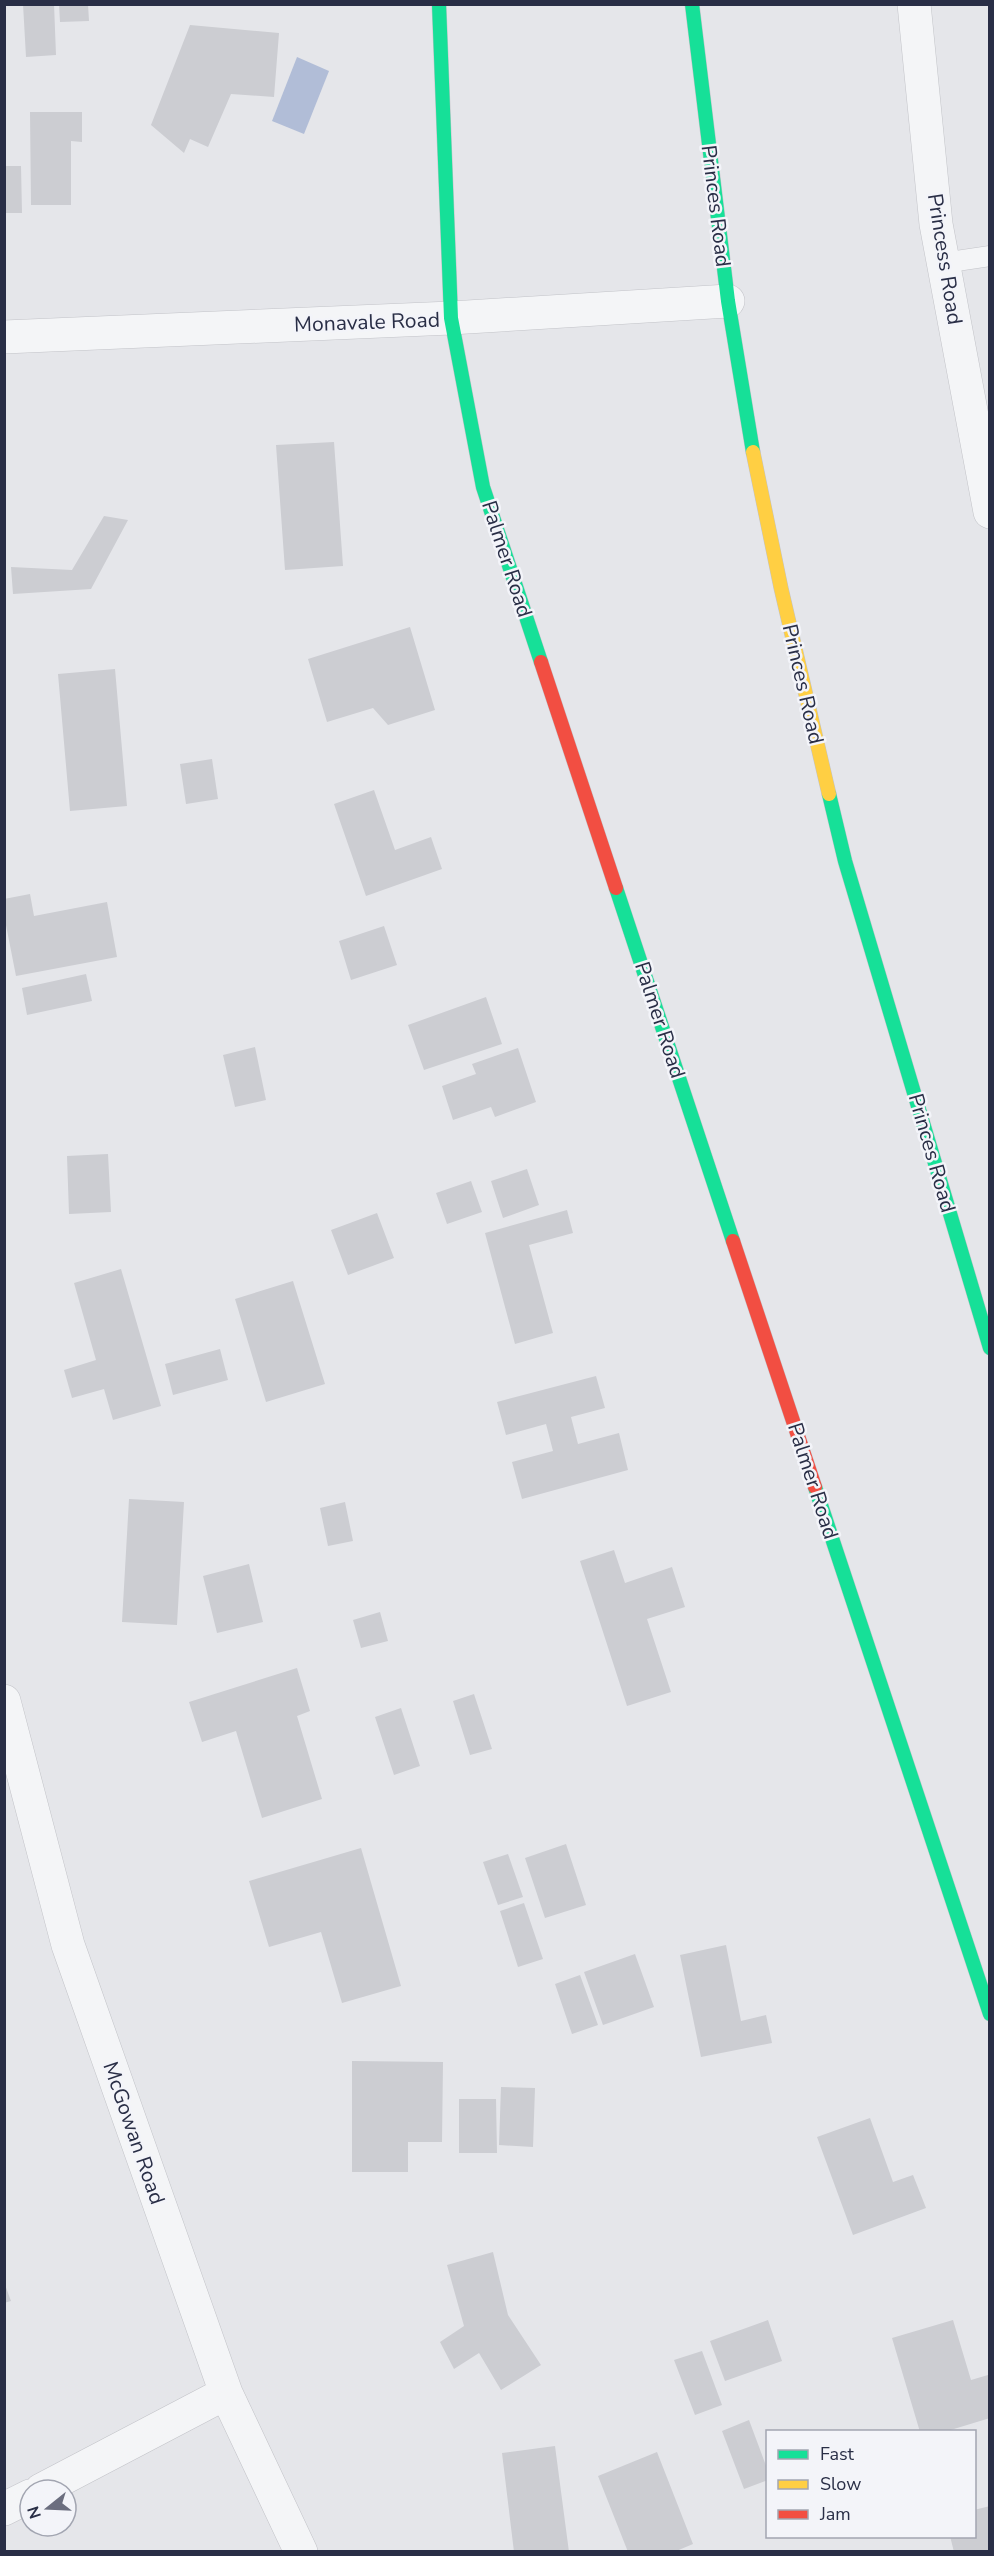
<svg xmlns="http://www.w3.org/2000/svg" width="994" height="2556" font-family="'Nunito Sans',sans-serif">
<style>
.water{fill:#b1bdd7}
.building{fill:#cccdd2}
.lines{fill:none;stroke-linecap:round;stroke-linejoin:round}
.lane-casing{stroke:#c2c3c8;stroke-width:21}
.street-casing{stroke:#c2c3c8;stroke-width:34}
.fast-casing{stroke:#c2c3c8;stroke-width:15}
.slow-casing{stroke:#c2c3c8;stroke-width:15}
.jam-casing{stroke:#c2c3c8;stroke-width:15}
.lane{stroke:#f4f5f7;stroke-width:20}
.street{stroke:#f4f5f7;stroke-width:33}
.fast{stroke:#16e098;stroke-width:14}
.slow{stroke:#ffcf43;stroke-width:14}
.jam{stroke:#f24e42;stroke-width:14}
.labels{text-anchor:middle;dominant-baseline:central;stroke-width:5;stroke-linejoin:round;paint-order:stroke}
.street-label{font-size:21px;fill:#292e46;stroke:#f3f4f9}
</style>
<rect width="100%" height="100%" fill="#e5e6ea"/>
<path class="water" d="M 297,57 L 329,71 L 304,134 L 272,121 Z"/>
<path class="building" d="M 23,4 L 54,4 L 56,55 L 26,57 Z
M 59,4 L 88,4 L 89,21 L 60,22 Z
M 190,25 L 279,33 L 274,97 L 231,94 L 208,147 L 190,139 L 184,153 L 151,125 Z
M 30,112 L 82,112 L 82,142 L 71,141 L 71,205 L 31,205 Z
M 4,166 L 21,166 L 22,213 L 4,213 Z
M 334,442 L 343,566 L 285,570 L 276,445 Z
M 104,516 L 128,520 L 91,589 L 13,594 L 11,567 L 72,570 Z
M 410,627 L 435,710 L 388,725 L 373,708 L 327,722 L 308,659 Z
M 115,669 L 127,806 L 70,811 L 58,674 Z
M 212,759 L 218,799 L 186,804 L 180,764 Z
M 374,790 L 395,850 L 431,837 L 442,869 L 366,896 L 334,804 Z
M 30,894 L 34,916 L 107,902 L 117,957 L 16,976 L 4,915 L 4,899 Z
M 384,926 L 397,965 L 351,980 L 339,941 Z
M 86,974 L 92,1001 L 27,1015 L 22,988 Z
M 486,997 L 502,1044 L 424,1070 L 408,1025 Z
M 255,1047 L 266,1100 L 235,1107 L 223,1055 Z
M 518,1048 L 536,1102 L 495,1117 L 491,1107 L 453,1120 L 442,1086 L 476,1074 L 472,1064 Z
M 108,1154 L 111,1212 L 69,1214 L 67,1156 Z
M 527,1169 L 539,1205 L 503,1218 L 491,1181 Z
M 471,1181 L 482,1212 L 447,1224 L 436,1193 Z
M 567,1210 L 573,1233 L 529,1245 L 553,1333 L 515,1344 L 485,1233 Z
M 377,1213 L 394,1258 L 348,1275 L 331,1230 Z
M 121,1269 L 161,1406 L 113,1420 L 104,1389 L 72,1398 L 64,1370 L 96,1360 L 74,1283 Z
M 293,1281 L 325,1384 L 266,1402 L 235,1299 Z
M 220,1349 L 228,1380 L 173,1395 L 165,1364 Z
M 596,1376 L 605,1408 L 571,1417 L 578,1444 L 619,1433 L 628,1470 L 522,1499 L 512,1462 L 553,1451 L 546,1424 L 506,1435 L 497,1402 Z
M 129,1499 L 184,1502 L 177,1625 L 122,1622 Z
M 345,1502 L 353,1541 L 328,1546 L 320,1508 Z
M 614,1550 L 625,1583 L 672,1567 L 685,1607 L 647,1619 L 671,1692 L 627,1706 L 580,1561 Z
M 249,1564 L 263,1622 L 217,1633 L 203,1576 Z
M 380,1612 L 388,1641 L 361,1648 L 353,1620 Z
M 297,1668 L 310,1711 L 297,1716 L 322,1799 L 262,1818 L 236,1731 L 202,1742 L 189,1702 Z
M 474,1694 L 492,1749 L 470,1755 L 453,1701 Z
M 401,1708 L 420,1766 L 394,1775 L 375,1717 Z
M 566,1844 L 586,1905 L 545,1918 L 525,1858 Z
M 361,1848 L 401,1986 L 342,2003 L 321,1932 L 269,1947 L 249,1881 Z
M 508,1854 L 523,1897 L 498,1905 L 483,1862 Z
M 524,1903 L 543,1959 L 518,1967 L 500,1911 Z
M 726,1945 L 741,2021 L 766,2015 L 772,2043 L 701,2057 L 680,1955 Z
M 635,1954 L 654,2007 L 603,2025 L 584,1972 Z
M 580,1975 L 598,2025 L 572,2034 L 555,1984 Z
M 352,2061 L 443,2062 L 442,2142 L 408,2142 L 408,2172 L 352,2172 Z
M 501,2087 L 535,2088 L 533,2147 L 499,2145 Z
M 459,2099 L 496,2099 L 497,2153 L 459,2153 Z
M 870,2118 L 893,2182 L 913,2175 L 926,2208 L 853,2235 L 817,2137 Z
M 493,2252 L 508,2315 L 541,2365 L 501,2390 L 479,2353 L 454,2369 L 440,2342 L 464,2326 L 447,2265 Z
M 4,2282 L 11,2301 L 4,2303 Z
M 768,2320 L 782,2361 L 725,2381 L 710,2341 Z
M 953,2320 L 971,2380 L 988,2375 L 990,2418 L 944,2432 L 920,2432 L 892,2338 Z
M 702,2351 L 722,2405 L 695,2415 L 674,2360 Z
M 749,2420 L 768,2471 L 768,2480 L 744,2489 L 722,2431 Z
M 555,2446 L 569,2552 L 514,2552 L 502,2453 Z
M 657,2452 L 693,2544 L 674,2552 L 628,2552 L 598,2476 Z
M 990,2506 L 990,2552 L 954,2552 L 950,2536 L 974,2536 L 974,2510 Z"/>
<g class="lines">
<g class="lane-casing">
<path id="lane" d="M 943,263 L 990,256"/>
</g>
<g class="street-casing">
<path id="street" d="M 914,4 L 936,224 L 990,512
M 4,337 L 451,318 L 728,301
M 4,1701 L 68,1945 L 226,2393 L 301,2552
M 41,2490 L 226,2393
M 4,2509 L 30,2496"/>
</g>
<g class="fast-casing">
<path id="fast" d="M 439,4 L 451,318 L 483,487 L 541,662
M 692,4 L 728,301 L 753,452
M 829,794 L 845,861 L 990,1348
M 616,888 L 733,1241
M 815,1487 L 990,2014"/>
</g>
<g class="slow-casing">
<path id="slow" d="M 753,452 L 781,588 L 829,794"/>
</g>
<g class="jam-casing">
<path id="jam" d="M 541,662 L 616,888
M 733,1241 L 815,1487"/>
</g>
<use href="#lane" class="lane"/>
<use href="#street" class="street"/>
<use href="#fast" class="fast"/>
<use href="#slow" class="slow"/>
<use href="#jam" class="jam"/>
</g>
<g class="labels">
<g class="street-label">
<text transform="translate(716 206) rotate(83)">Princes Road</text>
<text transform="translate(945 259) rotate(81)">Princess Road</text>
<text transform="translate(367 322) rotate(-2)">Monavale Road</text>
<text transform="translate(507 559) rotate(72)">Palmer Road</text>
<text transform="translate(803 684) rotate(77)">Princes Road</text>
<text transform="translate(660 1020) rotate(72)">Palmer Road</text>
<text transform="translate(932 1153) rotate(74)">Princes Road</text>
<text transform="translate(813 1481) rotate(72)">Palmer Road</text>
<text transform="translate(134 2133) rotate(71)">McGowan Road</text>
</g>
</g>
<rect width="994" height="2556" fill="none" stroke="#292e46" stroke-width="12"/>
<rect x="766" y="2430" width="210" height="108" fill="#f3f4f9" stroke="#a2a5b1" stroke-width="1.5"/>
<rect x="778" y="2450" width="30" height="9" fill="#16e098" stroke="#a2a5b1" stroke-width="1.5"/>
<text x="820" y="2460" font-size="18" fill="#292e46">Fast</text>
<rect x="778" y="2480" width="30" height="9" fill="#ffcf43" stroke="#a2a5b1" stroke-width="1.5"/>
<text x="820" y="2490" font-size="18" fill="#292e46">Slow</text>
<rect x="778" y="2510" width="30" height="9" fill="#f24e42" stroke="#a2a5b1" stroke-width="1.5"/>
<text x="820" y="2520" font-size="18" fill="#292e46">Jam</text>
<g transform="translate(48 2508) rotate(252)"><circle r="28" fill="#f3f4f9" stroke="#a2a5b1" stroke-width="1.5"/>
<path d="M0-4.5L10 22L0 15L-10 22Z" fill="#6b6e7f"/>
<text y="-9" font-size="16" font-weight="bold" text-anchor="middle" fill="#292e46">N</text>
</g>
</svg>
